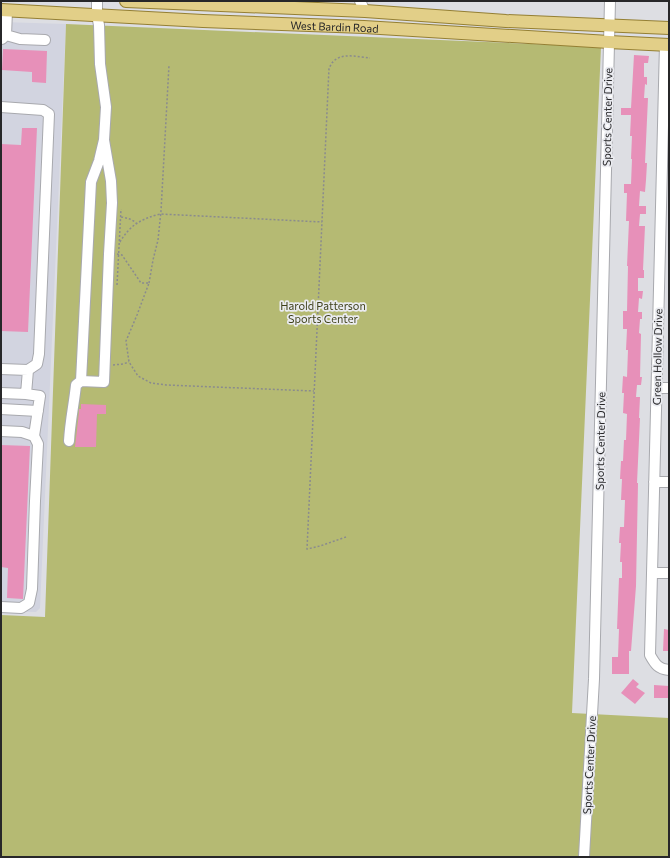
<svg xmlns="http://www.w3.org/2000/svg" width="670" height="858" font-family="Commissioner,sans-serif">
<style>
.built{fill:#d2d4e0}
.green{fill:#b5ba73}
.building{fill:#e790b9}
.lines{fill:none;stroke-linecap:round;stroke-linejoin:round}
.minor-casing{stroke:#a8a9ae;stroke-width:12}
.major-casing{stroke:#947f33;stroke-width:14}
.path{stroke:#8a8b8e;stroke-width:1.5;stroke-dasharray:2 2;stroke-linecap:butt}
.minor{stroke:#fff;stroke-width:10}
.major{stroke:#e2cf88;stroke-width:12}
.labels{text-anchor:middle;dominant-baseline:central;stroke-width:3.5;stroke-linejoin:round;paint-order:stroke}
.street-label{font-size:11px;fill:#272729;stroke:#eaebf0}
.park-label{font-size:11px;fill:#3e4019;stroke:#eaebf0}
</style>
<rect width="100%" height="100%" fill="#dddee3"/>
<path class="built" d="M 1,22 L 66,24 L 40,608 L 36,612 L 1,611 Z"/>
<path class="green" d="M 66,24 L 601,47 L 572,713 L 669,718 L 669,857 L 1,857 L 1,615 L 45,617 Z"/>
<path class="building" d="M 3,49 L 47,51 L 46,83 L 32,82 L 32,72 L 2,70 Z
M 634,55 L 649,56 L 648,63 L 644,63 L 644,77 L 647,77 L 647,85 L 645,84 L 644,98 L 648,98 L 645,163 L 647,163 L 646,180 L 645,192 L 640,191 L 639,206 L 646,206 L 646,214 L 640,214 L 639,226 L 645,226 L 643,270 L 644,270 L 644,278 L 638,278 L 638,291 L 643,291 L 642,299 L 639,298 L 638,312 L 642,312 L 642,319 L 640,319 L 639,333 L 641,334 L 640,377 L 642,377 L 641,385 L 637,385 L 636,397 L 640,397 L 639,418 L 640,418 L 637,483 L 638,483 L 636,586 L 631,651 L 629,651 L 629,674 L 612,674 L 612,657 L 618,657 L 619,629 L 617,629 L 619,578 L 622,578 L 622,562 L 620,562 L 621,543 L 619,543 L 620,527 L 624,527 L 625,500 L 621,500 L 622,479 L 620,479 L 621,461 L 623,461 L 624,440 L 626,440 L 627,414 L 623,413 L 624,393 L 622,393 L 623,376 L 627,377 L 628,350 L 626,350 L 627,329 L 623,329 L 623,311 L 627,311 L 628,266 L 627,266 L 629,221 L 626,221 L 627,193 L 624,193 L 624,184 L 631,184 L 632,159 L 631,159 L 632,136 L 630,136 L 631,115 L 621,115 L 621,108 L 631,108 Z
M 22,128 L 37,128 L 28,332 L 1,331 L 1,144 L 21,145 Z
M 81,404 L 106,405 L 106,414 L 97,414 L 96,447 L 75,447 L 79,412 L 79,409 L 81,409 Z
M 1,445 L 30,446 L 23,599 L 7,598 L 8,568 L 1,567 Z
M 664,629 L 669,630 L 669,651 L 663,651 Z
M 633,679 L 639,684 L 636,687 L 645,693 L 635,704 L 621,693 Z
M 654,685 L 669,686 L 669,698 L 654,698 Z"/>
<g class="lines">
<g class="minor-casing">
<path id="minor" d="M 97,1 L 97,15 L 99,25 L 100,64 L 106,107 L 104,140 L 99,161 L 91,182 L 81,381 L 104,382 L 109,254 L 112,203 L 111,181 L 104,140
M 360,1 L 365,11
M 6,35 L 20,39 L 45,40
M 2,39 L 6,35 L 7,11
M 665,44 L 650,655 C 655,664 658,669 669,670
M 1,107 L 43,110 L 49,114 L 39,354 L 37,364 L 28,370 L 1,369
M 657,388 L 669,388
M 1,393 L 26,394 L 40,396 L 34,436
M 26,394 L 28,370
M 1,409 L 38,411
M 1,431 L 22,432 L 34,436 L 38,444 L 35,501 L 32,589 L 29,603 L 21,608 L 1,607
M 69,441 C 70,422 74,404 76,385 L 81,381
M 654,482 L 669,482
M 652,573 L 669,573
M 584,857 L 594,679 L 610,1"/>
</g>
<g class="major-casing">
<g id="major">
<path d="M 126,1 L 365,11 L 506,21 L 669,28"/>
<path id="s1" d="M 1,10 L 203,21 L 364,27 L 609,42 L 669,45"/>
</g>
</g>
<path class="path" d="M 121,217 C 127,218 132,219 136,223
M 120,242 C 130,225 141,219 160,214 L 322,222
M 117,254 L 122,255 L 141,283 L 149,283 L 137,315 L 126,341 L 129,362 L 138,376 L 151,383 L 166,385 L 314,391
M 149,283 L 153,260 L 158,240 L 161,211 L 169,65
M 117,285 L 121,209
M 113,365 L 123,364 L 129,362
M 346,537 L 320,546 L 307,549 L 329,68 C 330,67 332,62 333,62 C 341,52 359,57 370,58"/>
<use href="#minor" class="minor"/>
<use href="#major" class="major"/>
</g>
<g class="labels">
<g class="street-label">
<text stroke="none"><textPath href="#s1" startOffset="334">West Bardin Road</textPath></text>
<text transform="translate(607 117) rotate(-89)">Sports Center Drive</text>
<text transform="translate(657 357) rotate(-89)">Green Hollow Drive</text>
<text transform="translate(600 441) rotate(-89)">Sports Center Drive</text>
<text transform="translate(589 765) rotate(-87)">Sports Center Drive</text>
</g>
<g class="park-label">
<text x="323" y="305">Harold Patterson<tspan x="323" dy="13">Sports Center</tspan></text>
</g>
</g>
<rect width="670" height="858" fill="none" stroke="#272729" stroke-width="4"/>
</svg>
